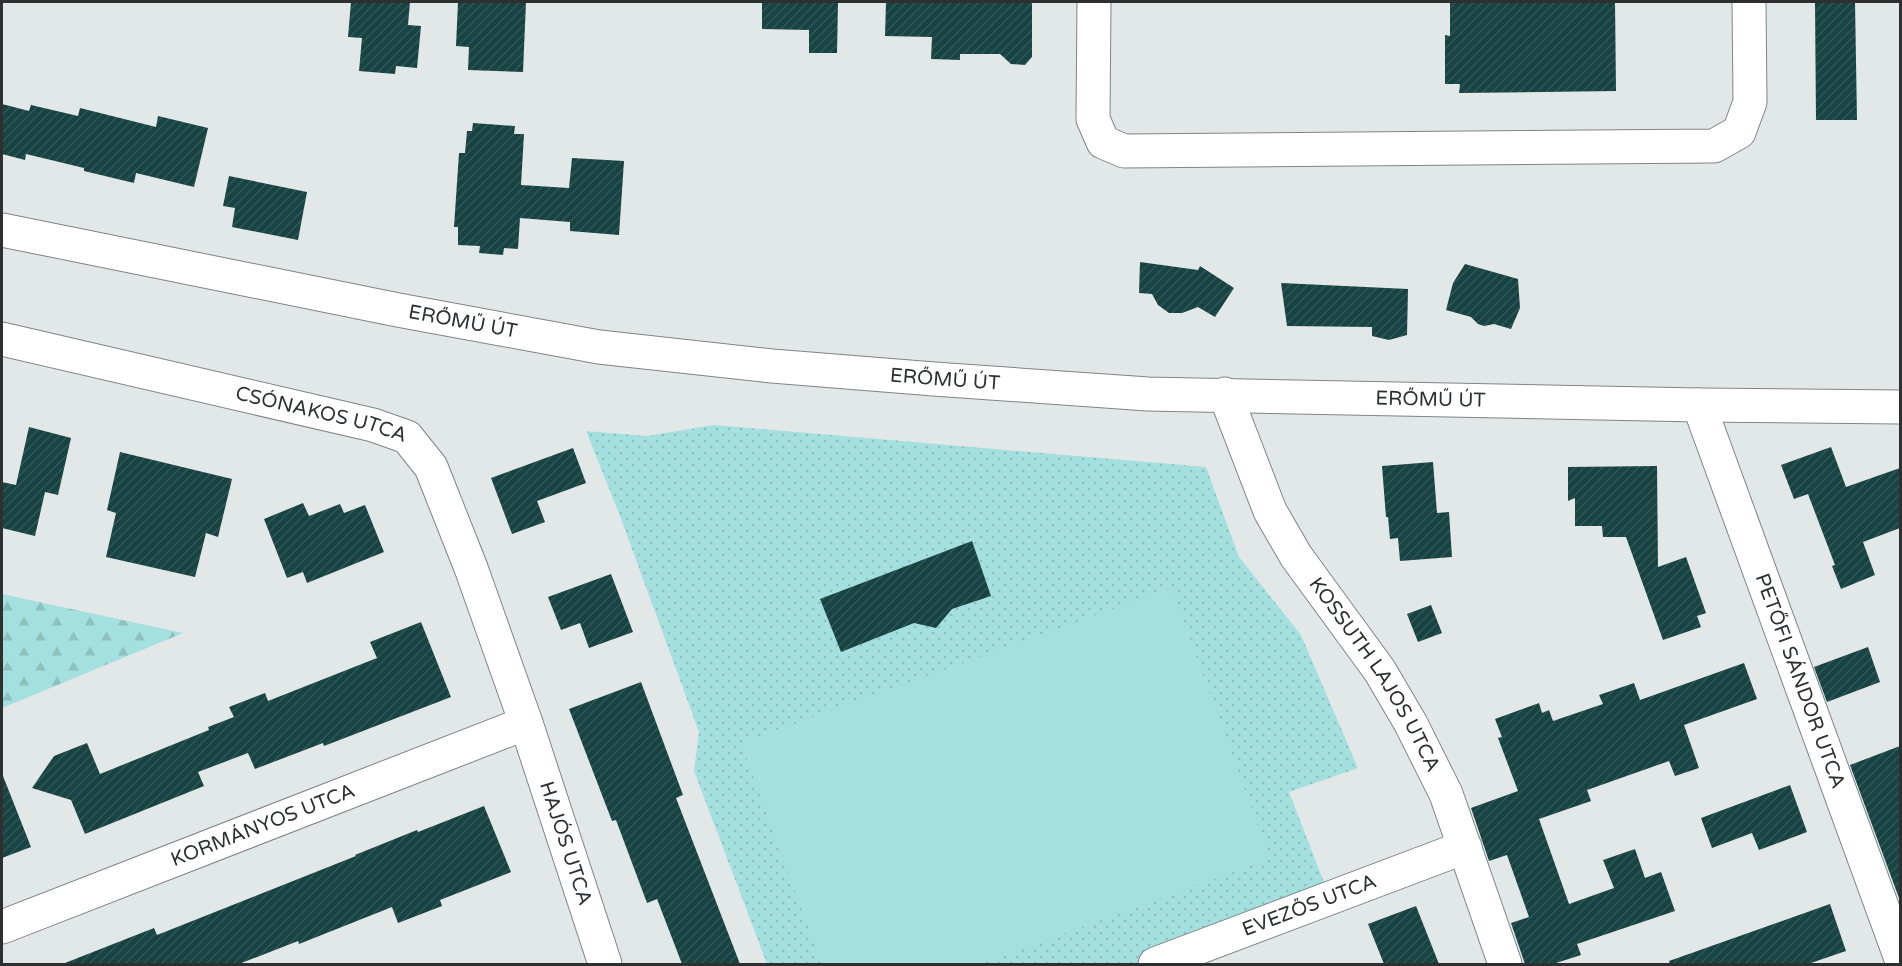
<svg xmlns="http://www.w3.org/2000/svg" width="1902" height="966" font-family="'Varela Round',sans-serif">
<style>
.forest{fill:url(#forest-firs)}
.park{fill:url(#park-dots)}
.pitch{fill:#a4e0df}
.building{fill:url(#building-hatch)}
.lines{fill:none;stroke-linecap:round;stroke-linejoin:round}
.minor-casing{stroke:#7f8484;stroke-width:35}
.minor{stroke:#fff;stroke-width:33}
.labels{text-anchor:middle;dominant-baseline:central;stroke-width:6;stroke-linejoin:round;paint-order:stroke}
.street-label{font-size:20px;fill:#2e3030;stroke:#e2e7e7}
</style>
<defs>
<pattern id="forest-firs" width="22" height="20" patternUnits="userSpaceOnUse" patternTransform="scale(1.5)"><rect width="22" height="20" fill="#a4e0df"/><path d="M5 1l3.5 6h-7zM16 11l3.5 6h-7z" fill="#8ec0c0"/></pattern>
<pattern id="park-dots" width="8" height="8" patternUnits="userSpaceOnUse" patternTransform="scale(1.5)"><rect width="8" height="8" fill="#a4e0df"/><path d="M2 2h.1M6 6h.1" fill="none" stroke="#8ec0c0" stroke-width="1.8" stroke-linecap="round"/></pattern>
<pattern id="building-hatch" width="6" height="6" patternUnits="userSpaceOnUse" patternTransform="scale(1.5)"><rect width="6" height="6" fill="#184343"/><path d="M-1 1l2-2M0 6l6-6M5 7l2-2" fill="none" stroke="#315656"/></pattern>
</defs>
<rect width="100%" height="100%" fill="#e2e7e7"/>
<path class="forest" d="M 2,594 L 183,633 L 2,708 Z"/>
<path class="park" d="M 714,425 L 1206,467 L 1239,557 L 1301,635 L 1358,768 L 1289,792 L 1332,903 L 1148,964 L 767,964 L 694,771 L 699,732 L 620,516 L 586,431 L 647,436 Z"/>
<path class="pitch" d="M 1171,588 L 1270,859 L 980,964 L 822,964 L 741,743 Z"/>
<path class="building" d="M 351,2 L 410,2 L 408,25 L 421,26 L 417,68 L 396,66 L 395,74 L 359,71 L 362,38 L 348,37 Z
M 458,2 L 526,2 L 523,72 L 468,70 L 469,47 L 456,46 Z
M 762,2 L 838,2 L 837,53 L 809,53 L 809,30 L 762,29 Z
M 886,2 L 1032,2 L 1032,57 L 1025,65 L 1011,64 L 1000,54 L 960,54 L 960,60 L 931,59 L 932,37 L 885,36 Z
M 1450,2 L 1615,2 L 1616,91 L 1459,93 L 1460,84 L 1445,84 L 1445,35 L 1450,36 Z
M 1815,2 L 1855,2 L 1857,120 L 1816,120 Z
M 2,104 L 29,111 L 31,105 L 78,116 L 80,108 L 156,127 L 158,116 L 208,128 L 194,187 L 136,173 L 134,183 L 84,171 L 84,168 L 26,154 L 25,160 L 2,154 Z
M 473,123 L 515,126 L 514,134 L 524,134 L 521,185 L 569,188 L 572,158 L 624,161 L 619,235 L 570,231 L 570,222 L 520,218 L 518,249 L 504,248 L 503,255 L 479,253 L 480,246 L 458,245 L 458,227 L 454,227 L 459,153 L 465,153 L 467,131 L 472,131 Z
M 229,176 L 307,192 L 298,240 L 232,227 L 235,208 L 223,206 Z
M 1140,262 L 1198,270 L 1200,266 L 1234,288 L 1215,317 L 1198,307 L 1182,313 L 1169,313 L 1158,305 L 1152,294 L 1139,293 Z
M 1465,264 L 1518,279 L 1520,308 L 1511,329 L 1494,324 L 1484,326 L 1478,324 L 1471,317 L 1446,310 L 1453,283 Z
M 1281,283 L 1408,289 L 1407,335 L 1389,340 L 1372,336 L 1372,327 L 1287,326 Z
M 29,427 L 71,438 L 58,495 L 45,492 L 35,536 L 2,528 L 2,482 L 16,485 Z
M 1831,447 L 1846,487 L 1900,468 L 1900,528 L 1863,542 L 1875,575 L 1841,589 L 1832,566 L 1835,565 L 1808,494 L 1794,499 L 1781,465 Z
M 573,448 L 586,483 L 537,501 L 545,522 L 512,534 L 491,478 Z
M 120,452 L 232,479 L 218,537 L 206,533 L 195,577 L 106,557 L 116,513 L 107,510 Z
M 1433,462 L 1437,513 L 1449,512 L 1452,557 L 1400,561 L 1398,538 L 1390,539 L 1388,517 L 1386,517 L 1382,466 Z
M 1657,466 L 1658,567 L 1686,557 L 1706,613 L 1697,616 L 1701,627 L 1663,640 L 1626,537 L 1603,537 L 1602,526 L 1575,526 L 1575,498 L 1568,501 L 1568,467 Z
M 303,503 L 309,516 L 340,504 L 344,513 L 365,505 L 384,552 L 307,583 L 303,572 L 287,578 L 264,519 Z
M 972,541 L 991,596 L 952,609 L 936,628 L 914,623 L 841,652 L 820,599 Z
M 611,574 L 633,632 L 589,648 L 580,623 L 561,630 L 548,597 Z
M 1431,605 L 1442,633 L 1418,642 L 1407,614 Z
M 421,622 L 451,697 L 324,746 L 323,743 L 255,769 L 248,753 L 198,772 L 204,786 L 85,834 L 71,800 L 32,788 L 54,756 L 87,743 L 100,774 L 209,730 L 208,727 L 234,717 L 229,707 L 265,693 L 268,701 L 377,658 L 370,642 Z
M 1868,647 L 1880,682 L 1827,702 L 1814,667 Z
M 1744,663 L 1757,699 L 1684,725 L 1699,768 L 1675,776 L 1669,761 L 1587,790 L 1591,801 L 1539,819 L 1569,904 L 1614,888 L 1603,860 L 1635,849 L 1645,878 L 1661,872 L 1675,911 L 1577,944 L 1581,955 L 1553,964 L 1525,964 L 1511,923 L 1529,917 L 1507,855 L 1489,861 L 1471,808 L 1518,791 L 1498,738 L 1502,737 L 1495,719 L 1539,703 L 1542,713 L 1549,710 L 1553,721 L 1603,704 L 1599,695 L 1634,683 L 1640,700 Z
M 641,682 L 683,795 L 676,798 L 740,964 L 682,964 L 657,899 L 647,903 L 616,820 L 612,821 L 569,709 Z
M 1900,746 L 1900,898 L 1899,898 L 1850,765 Z
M 3,776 L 31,847 L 2,858 L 2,777 Z
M 1790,785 L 1807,832 L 1759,850 L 1752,833 L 1712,848 L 1701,818 Z
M 484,806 L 511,872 L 440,900 L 442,906 L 398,923 L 392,907 L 299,944 L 298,941 L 239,964 L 66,964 L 65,963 L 154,928 L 157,935 L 356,856 L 355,855 L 417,830 L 418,832 Z
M 1830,904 L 1846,951 L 1808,964 L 1670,964 L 1669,961 Z
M 1416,906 L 1439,964 L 1384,964 L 1368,924 Z"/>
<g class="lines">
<g class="minor-casing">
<g id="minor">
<path d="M 1094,2 L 1093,119 L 1103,142 L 1124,151 L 1714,146 L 1739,132 L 1750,102 L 1749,2"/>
<path id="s1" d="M 2,230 L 398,310 L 599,347 L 772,366 L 934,379 L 1148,394 L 1699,405 L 1900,407"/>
<path id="s2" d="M 2,339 L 373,425 L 407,437 L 431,467 L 471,568 L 526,723 L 605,964"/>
<path id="s3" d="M 1225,394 L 1270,511 L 1296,556 L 1380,671 L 1411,724 L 1446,794 L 1505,964"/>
<path id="s4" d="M 1699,405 L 1900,956"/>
<path id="s5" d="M 2,927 L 526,723"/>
<path id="s6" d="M 1155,964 L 1465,847"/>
</g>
</g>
<use href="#minor" class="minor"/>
</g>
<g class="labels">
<g class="street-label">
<text stroke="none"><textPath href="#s1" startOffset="470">ERŐMŰ ÚT</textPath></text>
<text stroke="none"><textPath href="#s1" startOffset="956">ERŐMŰ ÚT</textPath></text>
<text stroke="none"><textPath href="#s1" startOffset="1442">ERŐMŰ ÚT</textPath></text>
<text stroke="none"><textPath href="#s2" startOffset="328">CSÓNAKOS UTCA</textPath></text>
<text stroke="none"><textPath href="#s3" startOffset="320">KOSSUTH LAJOS UTCA</textPath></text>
<text stroke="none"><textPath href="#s4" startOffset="294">PETŐFI SÁNDOR UTCA</textPath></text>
<text stroke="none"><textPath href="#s5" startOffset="280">KORMÁNYOS UTCA</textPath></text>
<text stroke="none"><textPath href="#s2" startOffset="855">HAJÓS UTCA</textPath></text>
<text stroke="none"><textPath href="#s6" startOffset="165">EVEZŐS UTCA</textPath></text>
</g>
</g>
<rect width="1902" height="966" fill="none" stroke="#2e3030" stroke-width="6"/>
</svg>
